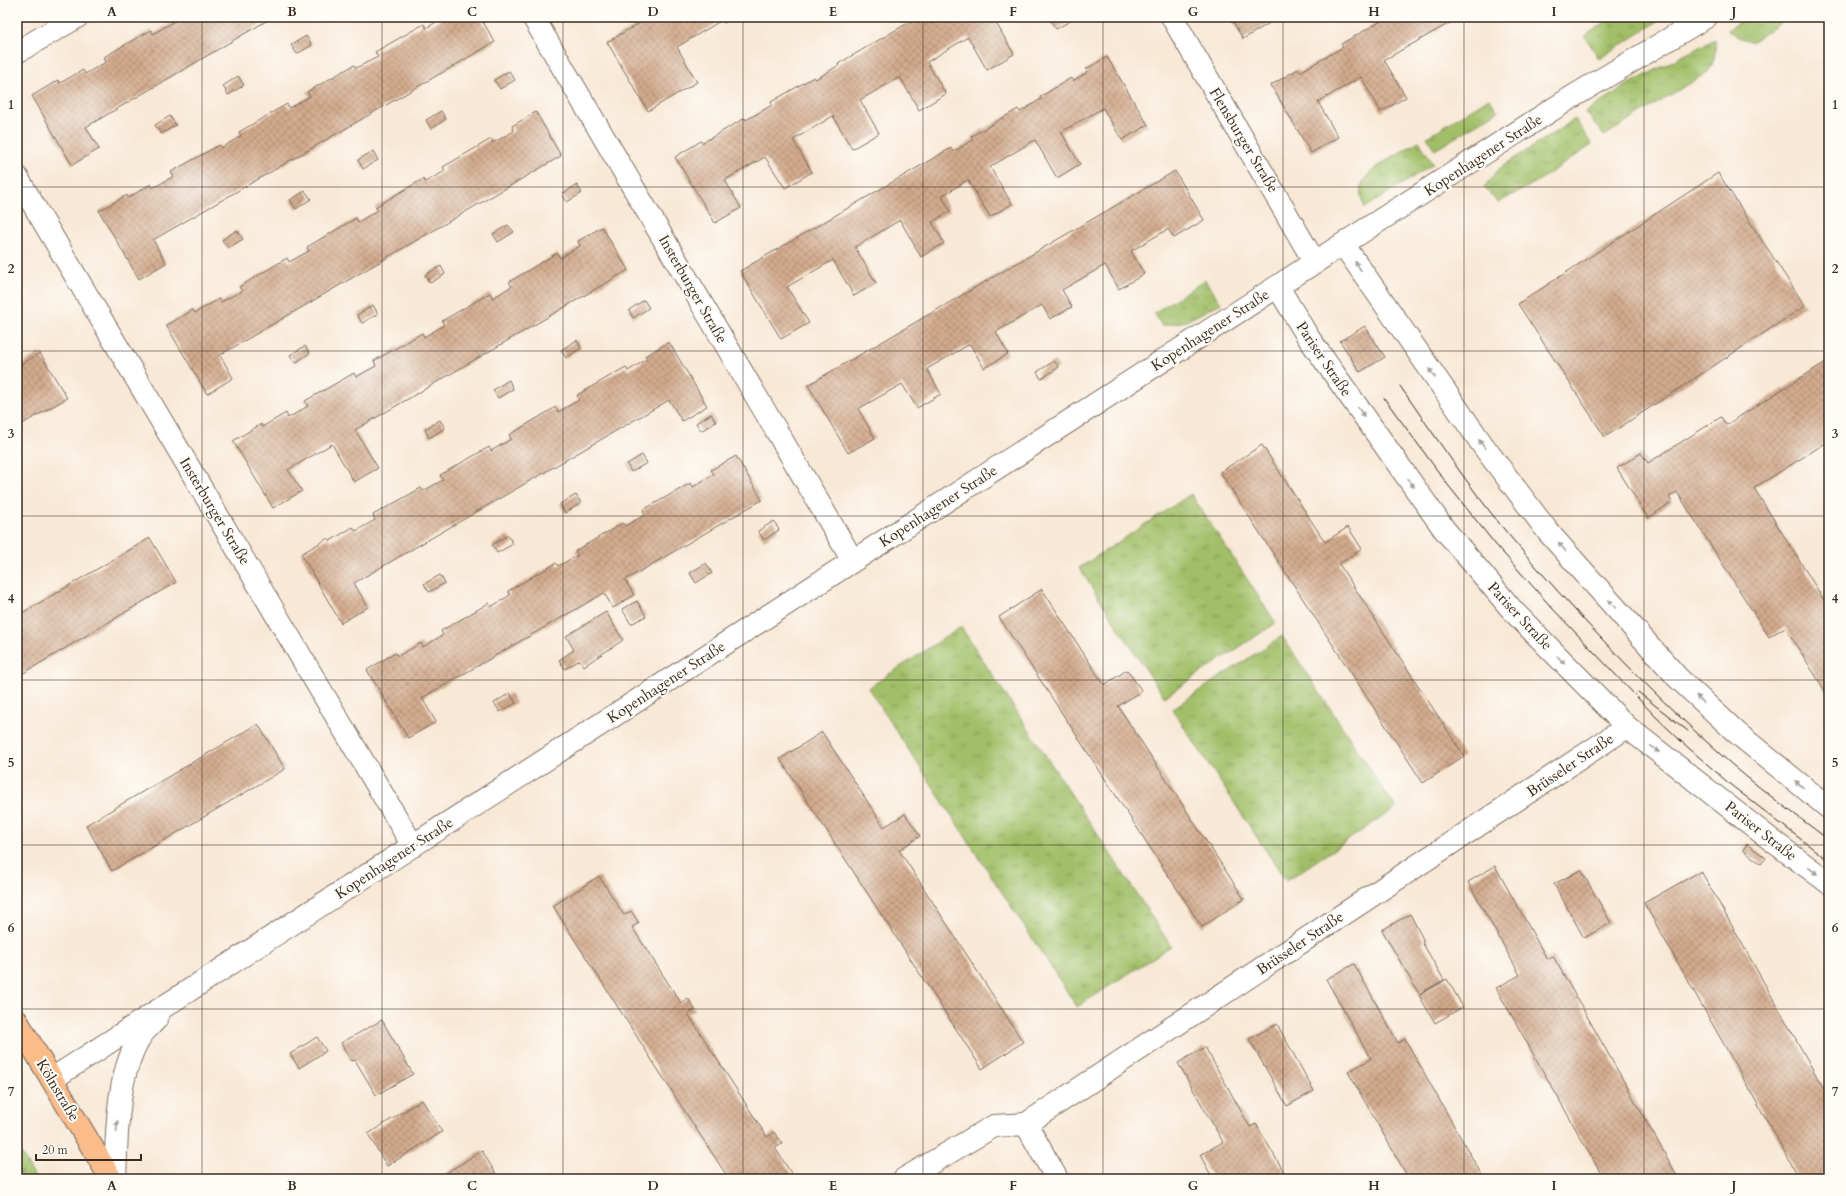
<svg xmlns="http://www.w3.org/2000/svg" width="1846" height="1196" font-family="Cardo,serif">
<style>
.grass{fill:url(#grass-tufts);stroke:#6e7442}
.cemetery{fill:url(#cemetery-stones);stroke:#6e7442}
.building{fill:url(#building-cross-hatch)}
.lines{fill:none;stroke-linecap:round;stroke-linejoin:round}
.minor-casing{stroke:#7d6c5e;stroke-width:24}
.major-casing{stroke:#7d6c5e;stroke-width:24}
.minor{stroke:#fff;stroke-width:22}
.major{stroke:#f9bc8a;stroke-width:22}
.tram{stroke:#3b2a1e;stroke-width:1}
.oneway{fill:#a79f9a}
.grid{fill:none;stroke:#3b2a1e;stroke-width:1;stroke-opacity:0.55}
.labels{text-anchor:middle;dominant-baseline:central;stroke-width:4;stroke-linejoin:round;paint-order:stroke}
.street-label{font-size:15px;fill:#3b2a1e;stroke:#fdfcf7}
.neatline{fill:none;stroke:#3b2a1e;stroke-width:1.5}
.grid-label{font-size:13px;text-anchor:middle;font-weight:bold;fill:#3b2a1e}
</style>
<defs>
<pattern id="grass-tufts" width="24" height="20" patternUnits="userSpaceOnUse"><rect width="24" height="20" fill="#a1bf67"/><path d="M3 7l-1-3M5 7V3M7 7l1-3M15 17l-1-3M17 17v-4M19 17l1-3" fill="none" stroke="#849b54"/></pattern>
<pattern id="cemetery-stones" width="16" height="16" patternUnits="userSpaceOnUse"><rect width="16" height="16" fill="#a1bf67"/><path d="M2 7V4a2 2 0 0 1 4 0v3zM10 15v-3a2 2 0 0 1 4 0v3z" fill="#849b54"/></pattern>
<pattern id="building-cross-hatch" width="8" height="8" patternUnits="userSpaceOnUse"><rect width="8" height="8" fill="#d3ab8e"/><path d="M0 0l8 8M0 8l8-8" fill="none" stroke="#ac8b73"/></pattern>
</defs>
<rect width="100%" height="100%" fill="#fdfcf7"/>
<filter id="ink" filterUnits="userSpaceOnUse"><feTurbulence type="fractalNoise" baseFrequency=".025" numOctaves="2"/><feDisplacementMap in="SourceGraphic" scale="8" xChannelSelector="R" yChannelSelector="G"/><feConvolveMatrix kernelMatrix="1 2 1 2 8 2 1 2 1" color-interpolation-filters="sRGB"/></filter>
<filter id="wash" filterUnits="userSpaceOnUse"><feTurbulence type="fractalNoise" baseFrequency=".012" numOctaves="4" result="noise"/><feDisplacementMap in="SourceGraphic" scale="16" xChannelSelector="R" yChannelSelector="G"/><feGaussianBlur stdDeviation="0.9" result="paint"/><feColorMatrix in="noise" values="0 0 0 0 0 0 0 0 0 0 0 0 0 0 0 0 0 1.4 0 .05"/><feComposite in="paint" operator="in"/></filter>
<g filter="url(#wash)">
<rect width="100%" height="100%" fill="#f8e8d5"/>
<path class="grass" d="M 1613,17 L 1665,17 L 1599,59 L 1585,36 Z
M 1745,17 L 1789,17 L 1753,42 L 1738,37 L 1728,30 Z
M 1715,39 C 1716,51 1715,62 1708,72 L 1604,136 L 1586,112 L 1627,85 Z
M 1489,98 L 1498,111 L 1435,150 L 1427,137 Z
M 1575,119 L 1592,145 L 1538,181 L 1498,203 L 1484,187 L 1498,170 L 1509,162 Z
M 1419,141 L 1433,164 L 1365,208 C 1352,182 1370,172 1389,159 C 1399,153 1409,147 1419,141 Z
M 1205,280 L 1221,303 L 1186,321 L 1162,326 L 1154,313 Z
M 1191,494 L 1276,623 L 1164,697 L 1079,568 Z
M 961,627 L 1171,946 L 1077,1007 L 868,688 Z
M 1282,636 L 1396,808 L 1286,881 L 1172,709 Z"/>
<path class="cemetery" d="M 17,1146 L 36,1179 L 17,1179 Z"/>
<g id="blocks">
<path class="building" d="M 172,17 L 273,17 L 86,127 L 99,149 L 72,165 L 32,96 L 58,80 L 60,83 L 83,70 L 85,74 L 106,62 L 104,57 L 128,43 L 151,30 L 153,34 L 173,22 L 171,18 Z
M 445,17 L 480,17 L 495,42 L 153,240 L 166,263 L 139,279 L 99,211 L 127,195 L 128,198 L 151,184 L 153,188 L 174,176 L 171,172 L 219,145 L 221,148 L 241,136 L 239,132 L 287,104 L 289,108 L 310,96 L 307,92 L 354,65 L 356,68 L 378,57 L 375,52 L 424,24 L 426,28 Z
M 650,17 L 735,17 L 724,23 L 722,20 L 677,47 L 697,82 L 648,111 L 607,42 Z
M 918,17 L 1003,17 L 995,21 L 1014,54 L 987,70 L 968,37 L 927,62 L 946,94 L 919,110 L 900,77 L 860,100 L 879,133 L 852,149 L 833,116 L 793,140 L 812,172 L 785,188 L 765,157 L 725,180 L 741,208 L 715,223 L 675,157 L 701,141 L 702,143 L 745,118 L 746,120 L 772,105 L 771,102 L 814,77 L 816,79 L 839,65 L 838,64 Z
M 1048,17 L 1077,17 L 1056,29 Z
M 1230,17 L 1267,17 L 1271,22 L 1243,39 Z
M 1388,17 L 1463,17 L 1454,22 L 1453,21 L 1384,60 L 1406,97 L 1381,112 L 1361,77 L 1318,102 L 1338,137 L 1311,153 L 1271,85 L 1298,69 L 1300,72 L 1343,47 L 1341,44 Z
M 306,36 L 312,45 L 297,54 L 291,45 Z
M 1107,57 L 1148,125 L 1122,140 L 1103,108 L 1061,132 L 1080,164 L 1057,178 L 1035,140 L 990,167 L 1012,204 L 990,217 L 968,180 L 942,196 L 950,211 L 932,222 L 944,243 L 921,257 L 900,220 L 855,247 L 876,283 L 854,296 L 833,260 L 787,287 L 809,323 L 781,339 L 740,271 L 951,148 L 953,152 L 973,140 L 971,137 L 972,136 L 1018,109 L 1020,112 L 1041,99 L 1040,97 L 1071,78 L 1073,81 L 1088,72 L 1086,69 Z
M 509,71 L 515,80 L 500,89 L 494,80 Z
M 238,76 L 244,85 L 228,95 L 223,86 Z
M 441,111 L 446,119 L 431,129 L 426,120 Z
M 536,112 L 561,156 L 220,355 L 233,378 L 207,394 L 166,325 L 193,310 L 195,313 L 219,299 L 221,302 L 242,291 L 239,287 L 287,258 L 289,262 L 309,251 L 307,247 L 356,218 L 358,222 L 378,210 L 375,207 L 423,179 L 425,182 L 445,171 L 443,167 L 491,139 L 493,143 L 514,131 L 512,126 Z
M 170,116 L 176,125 L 161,134 L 155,125 Z
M 373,151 L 378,160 L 363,169 L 358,160 Z
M 1175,171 L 1204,220 L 1174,238 L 1168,229 L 1131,251 L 1144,274 L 1119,289 L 1105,265 L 1062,290 L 1072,307 L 1050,319 L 1042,305 L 996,332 L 1008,354 L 984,368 L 970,344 L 927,369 L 941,394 L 917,408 L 902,384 L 858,409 L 875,438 L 848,453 L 808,385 Z
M 1718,173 L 1805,306 L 1605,437 L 1518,304 Z
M 577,185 L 582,193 L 567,202 L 562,194 Z
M 305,191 L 311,199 L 296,209 L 290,200 Z
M 508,225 L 514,232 L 498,242 L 493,234 Z
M 602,227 L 628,270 L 355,430 L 378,468 L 354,482 L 332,444 L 288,470 L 302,491 L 273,508 L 233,441 L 261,424 L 262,427 L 286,413 L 288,418 L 308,406 L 305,401 L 354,373 L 356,377 L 376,366 L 374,361 L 422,333 L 424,337 L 444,325 L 442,321 L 490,293 L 493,298 L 512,286 L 509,282 L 557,253 L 560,258 L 580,246 L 578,241 Z
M 237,230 L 243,239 L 228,248 L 222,240 Z
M 441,266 L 445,274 L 430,283 L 425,275 Z
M 644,300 L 649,308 L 633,318 L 629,310 Z
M 373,305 L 378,314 L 362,323 L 357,315 Z
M 1365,326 L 1385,357 L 1360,372 L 1340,341 Z
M 577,340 L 581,348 L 566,358 L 561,350 Z
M 669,342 L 707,406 L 682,421 L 669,400 L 354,583 L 368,607 L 341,623 L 301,554 L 328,538 L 330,541 L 353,527 L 356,531 L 375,520 L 373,515 L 421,488 L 423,491 L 443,480 L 440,475 L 489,447 L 491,451 L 511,439 L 509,435 L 556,407 L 558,412 L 579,400 L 577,395 L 626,367 L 628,371 L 647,359 L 645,356 Z
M 305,346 L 310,353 L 295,363 L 290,355 Z
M 40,353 L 67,398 L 17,427 L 17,367 Z
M 1829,360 L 1829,441 L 1754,488 L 1829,608 L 1829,697 L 1785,627 L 1769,637 L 1677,492 L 1669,497 L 1672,502 L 1648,518 L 1617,468 L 1641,453 L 1648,463 L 1721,417 L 1726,425 Z
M 1054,361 L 1059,367 L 1041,379 L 1037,372 Z
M 509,380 L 513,389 L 498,398 L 493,390 Z
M 711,414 L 716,422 L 701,431 L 696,423 Z
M 440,420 L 445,428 L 429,438 L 425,429 Z
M 1262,445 L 1325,542 L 1348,527 L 1362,549 L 1339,564 L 1464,756 L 1423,783 L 1220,472 Z
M 642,455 L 647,463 L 631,472 L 627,464 Z
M 736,456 L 762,500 L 625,580 L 634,595 L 613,608 L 604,593 L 422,698 L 436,722 L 408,738 L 367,670 L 395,653 L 398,656 L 421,643 L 423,647 L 443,635 L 441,631 L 489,603 L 491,607 L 510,595 L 508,591 L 556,563 L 558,566 L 578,555 L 575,551 L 623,523 L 625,526 L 645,515 L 643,510 L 691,483 L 693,487 L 714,474 L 711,470 Z
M 576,495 L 581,503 L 565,513 L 560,504 Z
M 774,521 L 779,530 L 764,540 L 758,531 Z
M 508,535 L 513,544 L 497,553 L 492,545 Z
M 150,538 L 176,582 L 17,677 L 17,616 Z
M 706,563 L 712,573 L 696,583 L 690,573 Z
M 440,575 L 445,583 L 429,592 L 424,584 Z
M 1042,589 L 1104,685 L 1127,670 L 1142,691 L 1118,706 L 1244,899 L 1202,927 L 999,617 Z
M 637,601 L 646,616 L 631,624 L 622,609 Z
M 606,612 L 623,640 L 584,666 L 580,660 L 565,669 L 559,660 L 574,650 L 566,636 Z
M 510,693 L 516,703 L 500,712 L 494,703 Z
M 258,724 L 285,769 L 112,871 L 86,825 Z
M 822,732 L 884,827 L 905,814 L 920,836 L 899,850 L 1023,1042 L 982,1069 L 780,759 Z
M 1747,844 L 1766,858 L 1761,864 L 1743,850 Z
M 1495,866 L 1547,959 L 1553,956 L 1679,1179 L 1604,1179 L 1496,988 L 1520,975 L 1468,882 Z
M 1581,870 L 1611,923 L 1584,938 L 1554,884 Z
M 1701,871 L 1829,1098 L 1829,1179 L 1800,1179 L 1644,903 Z
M 599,876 L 624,915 L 631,911 L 639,923 L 632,927 L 681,1003 L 688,998 L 695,1010 L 688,1014 L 767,1137 L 774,1132 L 782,1144 L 775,1148 L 795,1179 L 729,1179 L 682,1107 L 553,906 Z
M 1410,914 L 1424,941 L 1422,942 L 1444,980 L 1419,994 L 1382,930 Z
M 1354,964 L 1398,1043 L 1405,1039 L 1484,1179 L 1409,1179 L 1348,1072 L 1371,1059 L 1326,979 Z
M 1447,979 L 1463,1007 L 1435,1023 L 1419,995 Z
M 382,1020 L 413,1074 L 376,1095 L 355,1060 L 351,1061 L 341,1043 Z
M 1277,1024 L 1314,1091 L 1287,1106 L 1249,1039 Z
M 317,1037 L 326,1051 L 299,1068 L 290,1054 Z
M 1205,1047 L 1250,1127 L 1256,1124 L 1288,1179 L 1213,1179 L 1200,1155 L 1223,1142 L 1178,1063 Z
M 422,1100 L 442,1132 L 387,1166 L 368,1134 Z
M 482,1151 L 499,1179 L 436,1179 Z"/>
</g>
</g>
<g filter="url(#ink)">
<use href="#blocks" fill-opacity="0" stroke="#7d6c5e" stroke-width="1"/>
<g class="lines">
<g class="minor-casing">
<path id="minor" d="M 533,17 L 853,561
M 1172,17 L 1315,263
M 17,52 L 77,17
M 17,177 L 413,846
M 1343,244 L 1484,447 L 1549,533 L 1678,678 L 1737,733 L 1829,808
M 1278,287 L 1308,337 L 1444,529 L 1514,612 L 1627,727 L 1770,839 L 1829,883
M 52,1079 L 1343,244 L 1572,97 L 1706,17
M 1026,1124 L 1057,1179
M 115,1179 C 117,1134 116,1072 142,1034 C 146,1029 152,1024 157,1018
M 904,1179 L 994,1126 L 1026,1124 L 1627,727"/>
</g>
<g class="major-casing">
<path id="major" d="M 17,1021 L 111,1179"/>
</g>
<use href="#minor" class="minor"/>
<use href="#major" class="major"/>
<path class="tram" d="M 1400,386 C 1435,436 1469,487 1508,534 C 1573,611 1644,686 1720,754 C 1754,785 1792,812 1829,840
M 1384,398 L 1448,485 L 1495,544 L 1553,609 L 1655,716 L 1683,743 L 1732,786 L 1829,861
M 1638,692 L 1688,731"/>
</g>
<defs><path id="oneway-solid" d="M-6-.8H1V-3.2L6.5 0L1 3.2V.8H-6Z"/></defs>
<g class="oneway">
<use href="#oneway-solid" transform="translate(1358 266) rotate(-124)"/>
<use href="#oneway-solid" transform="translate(1432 373) rotate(-125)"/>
<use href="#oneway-solid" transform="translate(1361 412) rotate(55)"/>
<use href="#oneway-solid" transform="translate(1482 444) rotate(-125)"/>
<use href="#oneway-solid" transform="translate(1411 483) rotate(54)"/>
<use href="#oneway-solid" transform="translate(1562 547) rotate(-131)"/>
<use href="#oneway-solid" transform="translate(1612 604) rotate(-132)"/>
<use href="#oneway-solid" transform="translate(1561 660) rotate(46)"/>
<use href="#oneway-solid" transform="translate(1700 699) rotate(-136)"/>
<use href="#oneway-solid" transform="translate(1655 749) rotate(38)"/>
<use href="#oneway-solid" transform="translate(1799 784) rotate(-141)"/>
<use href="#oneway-solid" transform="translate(1813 871) rotate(37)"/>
<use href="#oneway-solid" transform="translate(117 1126) rotate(-86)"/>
</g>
</g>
<path class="grid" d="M 202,17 L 202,1179M 382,17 L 382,1179M 563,17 L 563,1179M 743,17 L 743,1179M 923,17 L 923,1179M 1103,17 L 1103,1179M 1283,17 L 1283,1179M 1464,17 L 1464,1179M 1644,17 L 1644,1179M 17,187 L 1829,187M 17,351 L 1829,351M 17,516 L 1829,516M 17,680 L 1829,680M 17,845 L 1829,845M 17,1009 L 1829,1009"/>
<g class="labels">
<g class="street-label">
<text transform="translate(1244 140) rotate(59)">Flensburger Straße</text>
<text transform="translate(1483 155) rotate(-33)">Kopenhagener Straße</text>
<text transform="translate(693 289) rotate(60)">Insterburger Straße</text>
<text transform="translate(1210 330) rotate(-33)">Kopenhagener Straße</text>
<text transform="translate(1324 359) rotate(56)">Pariser Straße</text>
<text transform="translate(938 506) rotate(-33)">Kopenhagener Straße</text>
<text transform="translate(215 511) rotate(59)">Insterburger Straße</text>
<text transform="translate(1520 616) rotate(47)">Pariser Straße</text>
<text transform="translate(666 682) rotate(-33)">Kopenhagener Straße</text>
<text transform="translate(1570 765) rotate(-34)">Brüsseler Straße</text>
<text transform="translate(1761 831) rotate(38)">Pariser Straße</text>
<text transform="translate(394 858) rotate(-33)">Kopenhagener Straße</text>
<text transform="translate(1300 943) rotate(-34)">Brüsseler Straße</text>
<text transform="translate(58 1090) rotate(59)">Kölnstraße</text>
</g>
</g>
<rect width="1846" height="1196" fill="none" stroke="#fdfcf7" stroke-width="44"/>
<path d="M36 1154v6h105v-6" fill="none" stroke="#3b2a1e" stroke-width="2"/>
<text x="42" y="1154" font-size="12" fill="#3b2a1e" stroke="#fdfcf7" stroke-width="3" paint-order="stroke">20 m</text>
<rect x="22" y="22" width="1802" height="1152" class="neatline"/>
<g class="grid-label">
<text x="112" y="16">A</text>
<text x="292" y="16">B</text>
<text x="472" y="16">C</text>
<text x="653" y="16">D</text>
<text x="833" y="16">E</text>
<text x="1013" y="16">F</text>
<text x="1193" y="16">G</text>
<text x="1374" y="16">H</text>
<text x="1554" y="16">I</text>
<text x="1734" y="16">J</text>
<text x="11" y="109">1</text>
<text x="1835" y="109">1</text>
<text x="11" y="273">2</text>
<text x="1835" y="273">2</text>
<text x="11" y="438">3</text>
<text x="1835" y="438">3</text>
<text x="11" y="603">4</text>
<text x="1835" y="603">4</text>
<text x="11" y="767">5</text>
<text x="1835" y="767">5</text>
<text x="11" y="932">6</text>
<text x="1835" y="932">6</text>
<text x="11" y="1096">7</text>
<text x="1835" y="1096">7</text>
<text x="112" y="1190">A</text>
<text x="292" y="1190">B</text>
<text x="472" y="1190">C</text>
<text x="653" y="1190">D</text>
<text x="833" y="1190">E</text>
<text x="1013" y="1190">F</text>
<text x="1193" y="1190">G</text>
<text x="1374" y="1190">H</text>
<text x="1554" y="1190">I</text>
<text x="1734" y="1190">J</text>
</g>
</svg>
